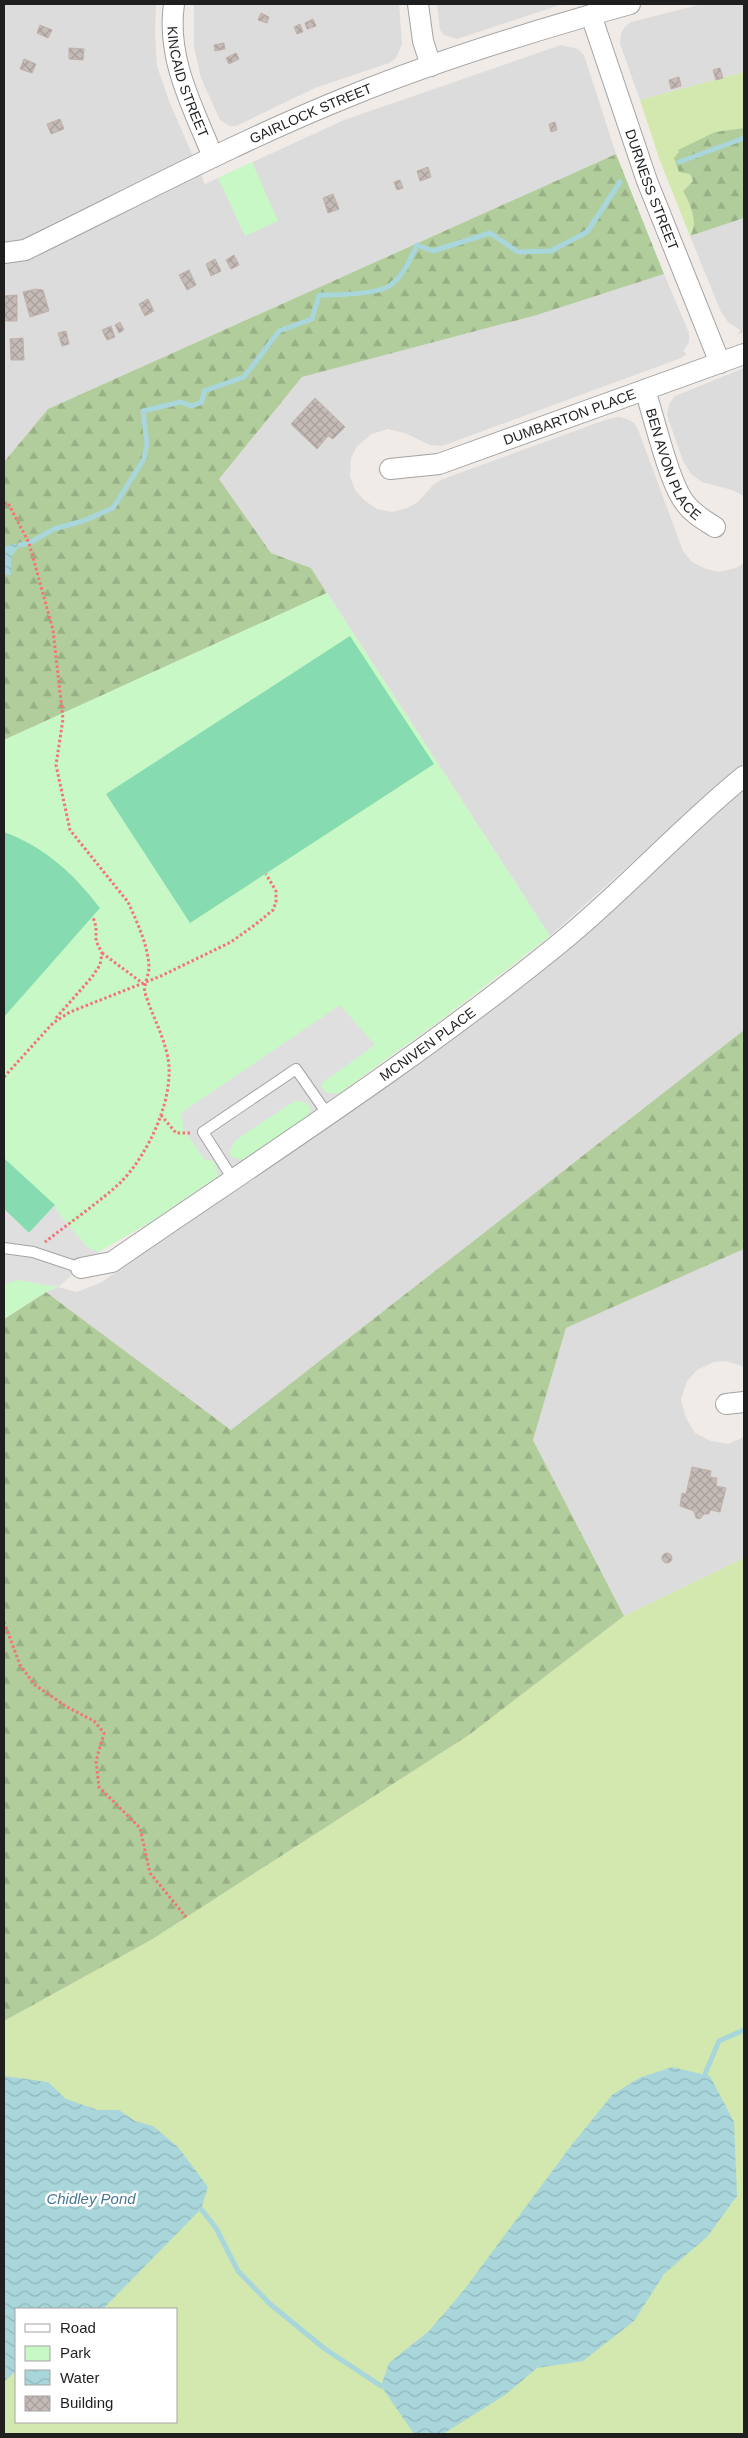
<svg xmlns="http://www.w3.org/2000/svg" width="748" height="2438" font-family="Arial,sans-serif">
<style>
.residential{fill:#dddcdc}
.grass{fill:#d2e8ae;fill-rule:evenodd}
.forest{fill:url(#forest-firs)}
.park{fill:#c7f8c5}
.pitch{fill:#87dbb0}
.parking{fill:#dfdfdf}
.water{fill:url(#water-waves)}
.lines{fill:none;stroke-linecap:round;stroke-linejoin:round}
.stream{stroke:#a8d6db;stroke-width:5}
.building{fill:url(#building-cross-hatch);stroke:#c1b0a9}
.service-casing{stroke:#a3a3a3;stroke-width:12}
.minor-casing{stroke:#a3a3a3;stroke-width:22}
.path{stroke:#f57275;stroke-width:3;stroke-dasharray:2.5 2.5;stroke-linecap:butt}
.service{stroke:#fff;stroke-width:10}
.minor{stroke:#fff;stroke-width:20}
.labels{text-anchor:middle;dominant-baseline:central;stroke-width:5;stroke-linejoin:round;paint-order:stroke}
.street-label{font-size:14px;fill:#1f1f1f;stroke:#fff}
.water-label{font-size:15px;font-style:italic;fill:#467795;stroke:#fff}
</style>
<defs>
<pattern id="forest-firs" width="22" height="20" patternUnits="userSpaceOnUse" patternTransform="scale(1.25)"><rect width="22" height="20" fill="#b1cd9c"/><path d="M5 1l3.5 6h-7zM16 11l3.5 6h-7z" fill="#98b086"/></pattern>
<pattern id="water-waves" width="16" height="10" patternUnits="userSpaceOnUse" patternTransform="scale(1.25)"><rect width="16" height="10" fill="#a8d6db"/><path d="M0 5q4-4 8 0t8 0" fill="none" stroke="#90b7bc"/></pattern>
<pattern id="building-cross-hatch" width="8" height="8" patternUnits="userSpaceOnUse" patternTransform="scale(1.25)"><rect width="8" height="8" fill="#c4bab6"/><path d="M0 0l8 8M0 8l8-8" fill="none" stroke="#a89f9c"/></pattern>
</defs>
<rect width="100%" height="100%" fill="#f0ebe6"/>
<path class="residential" d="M 4,4 L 156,4 L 155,35 L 157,66 L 169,101 L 205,184 L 344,120 L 561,45 L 578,49 L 584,55 L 616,154 L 48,409 L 4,462 Z
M 194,4 L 399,4 L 402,44 L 396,58 L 389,63 L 315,88 L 236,126 L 230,126 L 220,120 L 201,78 L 194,47 Z
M 437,4 L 563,4 L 457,39 L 444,35 L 440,30 Z
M 702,4 L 744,4 L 744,72 L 640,100 L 620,44 L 621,33 L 625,27 L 631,22 Z
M 744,218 L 744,333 L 738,334 L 740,330 L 728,322 L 721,312 L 690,236 Z
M 664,274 L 689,333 L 689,342 L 683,351 L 687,354 L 681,358 L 442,446 L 430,445 L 405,433 L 388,429 L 372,434 L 357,446 L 351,458 L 350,476 L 355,490 L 364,500 L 377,509 L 392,512 L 407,508 L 418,502 L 434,484 L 443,479 L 608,419 L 619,417 L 627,419 L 634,423 L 639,432 L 683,551 L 692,562 L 706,569 L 719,572 L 736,568 L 744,563 L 744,762 L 550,936 L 311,568 L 271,553 L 219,479 L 302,377 L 537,315 Z
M 744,368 L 744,496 L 732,490 L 702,482 L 691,474 L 683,461 L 667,415 L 669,404 L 675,396 Z
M 744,786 L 744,1030 L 231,1430 L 46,1292 L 58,1287 L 77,1292 L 102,1282 L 493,1010 L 564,953 Z
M 744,1249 L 744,1367 L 726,1361 L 714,1362 L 697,1370 L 687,1381 L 681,1399 L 686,1418 L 695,1433 L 711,1441 L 728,1444 L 744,1437 L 744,1558 L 624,1616 L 533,1440 L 566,1328 Z"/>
<path class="grass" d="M 744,72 L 744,128 L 715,132 L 693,143 L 680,152 L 693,181 L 683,191 C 690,204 699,222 690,236 L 660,161 L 640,100 Z
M 744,1558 L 744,2434 L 4,2434 L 4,2021 L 151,1940 L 469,1735 L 624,1616 ZM 16,2309 L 176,2309 L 176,2422 L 16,2422 Z"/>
<path class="forest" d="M 744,128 L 744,218 L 690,236 C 699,222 690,204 683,191 L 693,181 L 690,174 L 679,172 L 674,158 L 679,152 L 678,150 L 715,132 Z
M 616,154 L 664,274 L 537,315 L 302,377 L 219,479 L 271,553 L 311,568 L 327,593 L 4,740 L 4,462 L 48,409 Z
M 744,1030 L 744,1249 L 566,1328 L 533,1440 L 624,1616 L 469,1735 L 151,1940 L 4,2021 L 4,1319 L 46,1292 L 231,1430 Z"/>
<path class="park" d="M 252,162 L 278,221 L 245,236 L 218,178 Z
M 327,593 L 550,936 L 442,1019 L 309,1115 L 149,1223 L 102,1250 L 58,1287 L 46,1292 L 4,1319 L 4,740 Z"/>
<path class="pitch" d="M 350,636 L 434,764 L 190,923 L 106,794 Z
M 4,832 C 45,847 74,874 100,908 L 4,1017 Z
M 5,1159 L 55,1205 L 29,1233 L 4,1209 Z"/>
<path class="parking" d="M 340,1005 L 375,1045 L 322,1083 L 321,1087 L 327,1093 L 339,1093 L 309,1115 L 311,1108 L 306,1103 L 298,1101 L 288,1105 L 236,1140 L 229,1152 L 232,1157 L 243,1160 L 218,1176 L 215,1164 L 212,1161 L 204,1159 L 184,1130 L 181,1113 Z
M 55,1205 L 56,1210 L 88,1248 L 99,1252 L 58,1287 L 18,1280 L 4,1284 L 4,1209 L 29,1233 Z"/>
<path class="water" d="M 13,544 L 20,545 L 11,557 L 11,575 L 4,575 L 4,547 Z
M 672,2067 L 710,2076 L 734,2122 L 737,2196 L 707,2237 L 664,2274 L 634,2321 L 583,2361 L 537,2368 L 505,2395 L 443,2434 L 414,2434 L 381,2386 L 389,2363 L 429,2331 L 464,2290 L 570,2147 L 612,2095 L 639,2078 Z
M 4,2076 L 48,2082 L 66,2099 L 98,2110 L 119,2110 L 135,2121 L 153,2126 L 178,2147 L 208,2187 L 201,2209 L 103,2309 L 16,2309 L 16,2371 L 4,2382 Z"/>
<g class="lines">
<path class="stream" d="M 679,162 L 744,138
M 20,545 L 29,543 L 54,529 L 83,521 L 113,508 L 144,459 L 147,443 L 143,411 L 180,402 L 192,406 L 202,402 L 204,391 L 244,377 L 279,331 L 312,319 L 319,295 C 335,295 380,295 392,284 C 404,274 410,260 417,245 L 433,251 L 490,233 L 518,252 L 551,251 L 587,232 L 620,182
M 705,2074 L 719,2041 L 744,2030
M 201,2209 L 216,2228 L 238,2271 L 270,2304 L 325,2349 L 381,2386"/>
</g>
<path class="building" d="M 261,13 L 269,17 L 267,23 L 258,20 Z
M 313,19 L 316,26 L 307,29 L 305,23 Z
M 300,24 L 303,32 L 297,34 L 294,27 Z
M 40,25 L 52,30 L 48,38 L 37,33 Z
M 224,43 L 225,49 L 215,51 L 214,45 Z
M 69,48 L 84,49 L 83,60 L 69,59 Z
M 236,53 L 239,59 L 229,64 L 226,58 Z
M 24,59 L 36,64 L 32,73 L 20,69 Z
M 720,68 L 723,78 L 716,80 L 713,70 Z
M 679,77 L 681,86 L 671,89 L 669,80 Z
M 60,119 L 64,129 L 51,134 L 47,124 Z
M 555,122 L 557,130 L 551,132 L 549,124 Z
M 428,167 L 431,177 L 420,181 L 417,171 Z
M 400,180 L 403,188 L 397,190 L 394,182 Z
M 333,194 L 339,209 L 328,213 L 323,198 Z
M 234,255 L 239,265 L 231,269 L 226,260 Z
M 215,259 L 221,271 L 211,276 L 206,264 Z
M 189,270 L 196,285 L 187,290 L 179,275 Z
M 36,289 L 43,290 L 49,311 L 30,317 L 23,292 Z
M 17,295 L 17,321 L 4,321 L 4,296 Z
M 148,299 L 154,311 L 145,316 L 139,304 Z
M 120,322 L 124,330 L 119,333 L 115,325 Z
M 111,326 L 115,337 L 107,340 L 102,330 Z
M 66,331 L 69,344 L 62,346 L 58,333 Z
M 23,338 L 24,360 L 11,360 L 10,339 Z
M 315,398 L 345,427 L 333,439 L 328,436 L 317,449 L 291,424 Z
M 692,1467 L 711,1471 L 710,1477 L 717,1478 L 716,1486 L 726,1488 L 720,1512 L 710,1510 L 709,1514 L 704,1514 L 700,1519 L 696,1518 L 694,1511 L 680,1506 L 682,1493 L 686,1494 Z
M662 1558a5 5 0 1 1 10 0a5 5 0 1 1-10 0Z"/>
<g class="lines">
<g class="service-casing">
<path id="service" d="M 233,1179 L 203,1132 L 296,1069 L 328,1115
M 4,1248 L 33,1252 L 81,1268"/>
</g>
<g class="minor-casing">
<g id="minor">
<path id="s1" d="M 174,4 C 166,59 193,107 213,157"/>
<path d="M 418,4 L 423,41 L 431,66"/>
<path id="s2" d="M 591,15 L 647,181 L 720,363"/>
<path id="s3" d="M 4,253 L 25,250 C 132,198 238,141 350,96 C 441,59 536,30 630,4"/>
<path id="s4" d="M 645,390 C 654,417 669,483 685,503 C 693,514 704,520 715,527"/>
<path id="s5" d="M 390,469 L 439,464 L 744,354"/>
<path id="s6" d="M 81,1268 L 112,1262 C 263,1158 418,1059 560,943 C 624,891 680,828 744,776"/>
<path d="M 726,1404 L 744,1402"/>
</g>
</g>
<path class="path" d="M 4,503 L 8,503 L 29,543 L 53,630 L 63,719 L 56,765 L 70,830 L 128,902 C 137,922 148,945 149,967 C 149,976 143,985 145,993 C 152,1015 163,1034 168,1058 C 175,1098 148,1155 120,1183 C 97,1204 69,1223 45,1242
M 102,953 L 141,982
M 56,1018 L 92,977 L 100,965 L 102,953 L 96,941 L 96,927 L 93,917
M 4,1077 L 53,1023 L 70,1012 L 161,976 L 231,942 L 256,924 L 273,910 L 276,902 L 276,891 L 266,874
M 161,1115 L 176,1133 L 190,1133
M 4,1622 L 20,1665 L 35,1685 L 67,1707 L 94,1721 L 104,1733 L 96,1761 L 99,1787 L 140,1828 L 150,1873 L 186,1917"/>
<use href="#service" class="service"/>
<use href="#minor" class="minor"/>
</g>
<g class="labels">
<g class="street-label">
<text stroke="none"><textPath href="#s1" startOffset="80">KINCAID STREET</textPath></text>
<text stroke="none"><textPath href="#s3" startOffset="338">GAIRLOCK STREET</textPath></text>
<text stroke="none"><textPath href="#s2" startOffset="185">DURNESS STREET</textPath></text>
<text stroke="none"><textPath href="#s5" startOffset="188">DUMBARTON PLACE</textPath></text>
<text stroke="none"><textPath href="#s4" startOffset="80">BEN AVON PLACE</textPath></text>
<text stroke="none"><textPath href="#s6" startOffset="415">MCNIVEN PLACE</textPath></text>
</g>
<g class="water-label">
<text x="91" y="2198">Chidley Pond</text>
</g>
</g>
<rect width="748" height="2438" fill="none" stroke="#1f1f1f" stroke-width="10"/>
<rect x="15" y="2308" width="162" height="115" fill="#ffffff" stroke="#a5a5a5"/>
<rect x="25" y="2324" width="25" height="8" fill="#ffffff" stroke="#a5a5a5"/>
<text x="60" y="2333" font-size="15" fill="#1f1f1f">Road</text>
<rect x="25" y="2346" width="25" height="15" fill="#c7f8c5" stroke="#a5a5a5"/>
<text x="60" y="2358" font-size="15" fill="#1f1f1f">Park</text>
<rect x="25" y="2370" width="25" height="15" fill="url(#water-waves)" stroke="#a5a5a5"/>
<text x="60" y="2383" font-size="15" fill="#1f1f1f">Water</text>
<rect x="25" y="2396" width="25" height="15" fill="url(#building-cross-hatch)" stroke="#a5a5a5"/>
<text x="60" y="2408" font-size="15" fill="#1f1f1f">Building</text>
</svg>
